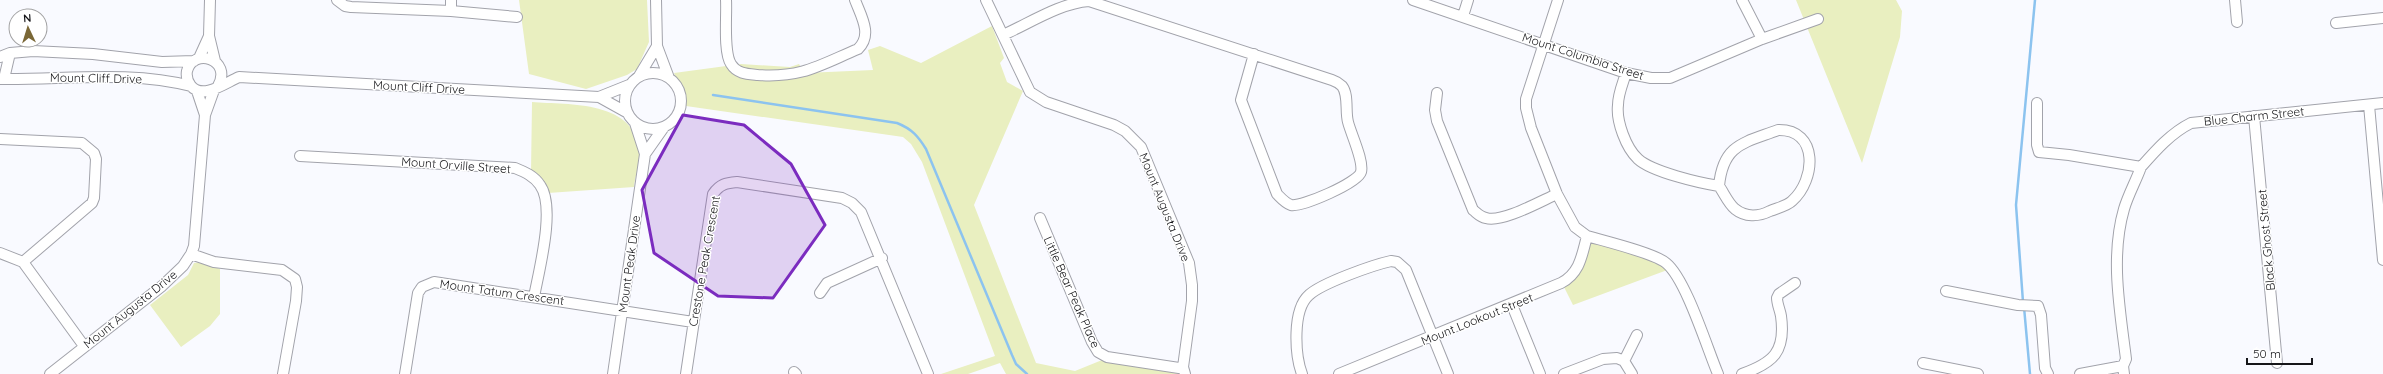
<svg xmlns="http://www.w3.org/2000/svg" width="2383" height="374" font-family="Quicksand,sans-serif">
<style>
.green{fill:#e9efc0}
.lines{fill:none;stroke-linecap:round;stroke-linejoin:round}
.stream{stroke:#8cc3ef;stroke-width:2.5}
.minor-casing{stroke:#a2a3ab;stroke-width:12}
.minor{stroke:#fff;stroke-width:10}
.marked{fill:#7b2cbf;fill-opacity:0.2;stroke:#7b2cbf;stroke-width:3;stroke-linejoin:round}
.labels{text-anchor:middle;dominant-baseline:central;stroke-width:3;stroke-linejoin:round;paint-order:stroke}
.street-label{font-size:12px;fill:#161619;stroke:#fff}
</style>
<rect width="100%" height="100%" fill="#f9faff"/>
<path class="green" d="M 519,0 L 647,0 L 649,42 L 637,69 L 627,75 L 586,89 L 529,74 Z
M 1796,0 L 1896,0 L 1902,11 L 1900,37 L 1862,163 Z
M 992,26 L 1004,58 L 1000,63 L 1007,82 L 1023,91 L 974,205 L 1036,363 L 1075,371 L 1107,358 L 1178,368 L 1180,374 L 1006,374 L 1000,363 L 968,374 L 941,374 L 995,356 L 922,162 L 911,144 L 903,137 L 686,106 L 684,93 L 674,73 L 741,64 L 790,67 L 799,64 L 805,73 L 873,70 L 868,50 L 880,46 L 921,63 Z
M 532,102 C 569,105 637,100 639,153 C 640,164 635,176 634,187 L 548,193 L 531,172 Z
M 1586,238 L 1667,262 L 1670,269 L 1573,305 L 1563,285 Z
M 202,262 L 220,269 L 220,314 L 210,326 L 181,347 L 150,305 L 188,275 L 194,263 Z"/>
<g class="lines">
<path class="stream" d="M 713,95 L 897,123 C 912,129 918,136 926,149 L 1012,355 L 1016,364 L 1027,374
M 2023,302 L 2016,205 L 2035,0
M 2024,307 L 2030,374"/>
<g class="minor-casing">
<path id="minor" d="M 210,0 L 209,36 L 215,61
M 337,0 L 345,6 L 351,7 L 451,11 L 517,17
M 451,0 L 451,11
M 656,0 L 657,46 L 669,78
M 726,0 C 727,15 723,52 731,64 C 737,74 748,74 758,75 C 802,78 820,65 858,49 C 873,35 861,16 855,0
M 986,0 L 1030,92 L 1046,102 L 1114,125 L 1125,131 L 1141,147 L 1189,263 L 1192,285 L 1192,301 L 1183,367 L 1185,374
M 1413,0 L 1626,73 L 1651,78 L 1670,78 L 1762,39 L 1818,19
M 1558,0 L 1526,99 L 1526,108 L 1531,128 L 1557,194 L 1575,227 L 1587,236 C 1604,241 1654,253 1666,263 C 1686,279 1707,348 1718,374
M 1742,0 L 1762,39
M 2235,0 L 2237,22
M 1463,16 L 1468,0
M 2336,23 L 2383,18
M 1003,35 C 1030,23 1060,3 1089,1 L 1332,80 C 1335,81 1339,83 1342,86 C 1349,95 1345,111 1348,122 C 1351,134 1364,161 1361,172 C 1358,183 1302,207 1291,205 C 1285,203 1281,198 1277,194 L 1241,100 L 1254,54
M 0,57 L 10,53 L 33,51 L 93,54 L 162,62 L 194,61
M 199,58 L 209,36
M625 101a28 28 0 1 1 56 0a28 28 0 1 1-56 0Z
M 1626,73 C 1623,83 1618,94 1618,105 C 1616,121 1626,148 1638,159 C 1652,172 1700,183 1719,186
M 639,76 L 657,46
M 0,79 C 63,80 130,70 191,86
M 4,79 L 10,53
M 218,86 C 233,59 193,47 187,71 C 186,76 188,82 191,86 C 203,100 225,83 239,77 L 599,97 L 629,85
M 197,91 L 205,115
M 1437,93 L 1435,110 L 1437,121 L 1473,210 C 1477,213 1480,217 1486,218 C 1502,223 1541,201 1557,194
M 599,97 L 626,112
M 2037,103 L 2037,145 L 2039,152 L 2069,155 L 2141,167 C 2156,150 2171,133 2191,123 L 2383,103
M 2369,105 L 2383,260
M 2254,116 L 2277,363
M 1778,130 C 1819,129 1816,180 1792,201 C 1787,206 1777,208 1770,211 C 1758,217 1745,217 1735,209 C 1728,203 1724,193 1719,186 C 1723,144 1744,143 1778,130 Z
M 0,139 L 82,143 L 94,153 L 96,159 L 94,198 L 92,203 L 23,262
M 645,154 L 664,127
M 300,156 L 515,168 C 525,172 534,176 540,185 C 556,207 539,270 534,297
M 1040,218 L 1092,342 L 1098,352 L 1107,357 L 1179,368 L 1183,367
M 0,253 L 23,262
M 191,254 L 214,262 L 282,270 L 295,279 L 297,287 L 296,301 L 283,374
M 23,262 L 84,346
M 1946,291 L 2018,305 L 2038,306 L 2041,315 L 2045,368 L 2048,374
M 820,293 L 827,283 L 882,258
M 1512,305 L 1540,374
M 1624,361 L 1637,335
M 1923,363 L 1978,374
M 794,372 L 796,374
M 50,374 L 162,286 L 183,266 L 191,254 L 194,246 L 205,115 L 214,90
M 405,374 L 418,293 L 422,287 L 434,282 L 693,322
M 613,374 L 645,154 L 635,123
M 686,374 L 713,194 C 720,184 726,183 737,182 L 842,198 L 852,203 L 861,212 L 928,374
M 1302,374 C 1295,355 1292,310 1309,295 C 1322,283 1373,265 1391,261 L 1397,262 L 1406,270 L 1448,374
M 1339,374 L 1561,283 C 1580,273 1582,255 1587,236
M 1564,374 L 1603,359 L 1617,358 L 1624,361 L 1632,374
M 1742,374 C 1773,363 1786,352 1781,316 C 1780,310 1777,304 1777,298 L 1779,294 L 1795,283
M 2080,374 L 2123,366
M 2124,374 L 2123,366 L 2126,359 C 2120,310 2110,257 2124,209 C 2128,195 2136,181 2141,167"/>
</g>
<use href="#minor" class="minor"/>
</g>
<path class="marked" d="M 683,115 L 744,125 L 791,164 L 825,225 L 773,298 L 718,296 L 654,253 L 642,190 Z"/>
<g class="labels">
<g class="street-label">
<text transform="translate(1583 56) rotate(18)">Mount Columbia Street</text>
<text transform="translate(96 78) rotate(1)">Mount Cliff Drive</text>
<text transform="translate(419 87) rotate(3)">Mount Cliff Drive</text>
<text transform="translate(2254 116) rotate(-6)">Blue Charm Street</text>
<text transform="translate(456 165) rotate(4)">Mount Orville Street</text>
<text transform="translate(1165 207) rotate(68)">Mount Augusta Drive</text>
<text transform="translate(2266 240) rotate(-95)">Black Ghost Street</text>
<text transform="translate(704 261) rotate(-80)">Crestone Peak Crescent</text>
<text transform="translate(629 264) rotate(-82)">Mount Peak Drive</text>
<text transform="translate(502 292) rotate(8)">Mount Tatum Crescent</text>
<text transform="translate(1072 292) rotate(66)">Little Bear Peak Place</text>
<text transform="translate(130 309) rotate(-39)">Mount Augusta Drive</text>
<text transform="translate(1477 319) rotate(-22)">Mount Lookout Street</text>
</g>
</g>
<g transform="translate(28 28) rotate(356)"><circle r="19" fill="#ffffff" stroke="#a2a2a3"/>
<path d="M0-3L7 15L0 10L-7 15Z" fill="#7a6736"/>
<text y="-6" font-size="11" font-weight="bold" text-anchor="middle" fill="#161619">N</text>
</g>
<path d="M2247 358v6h65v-6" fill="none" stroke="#161619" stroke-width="2"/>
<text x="2253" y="358" font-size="12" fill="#161619" stroke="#ffffff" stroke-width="3" paint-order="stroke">50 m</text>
</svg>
